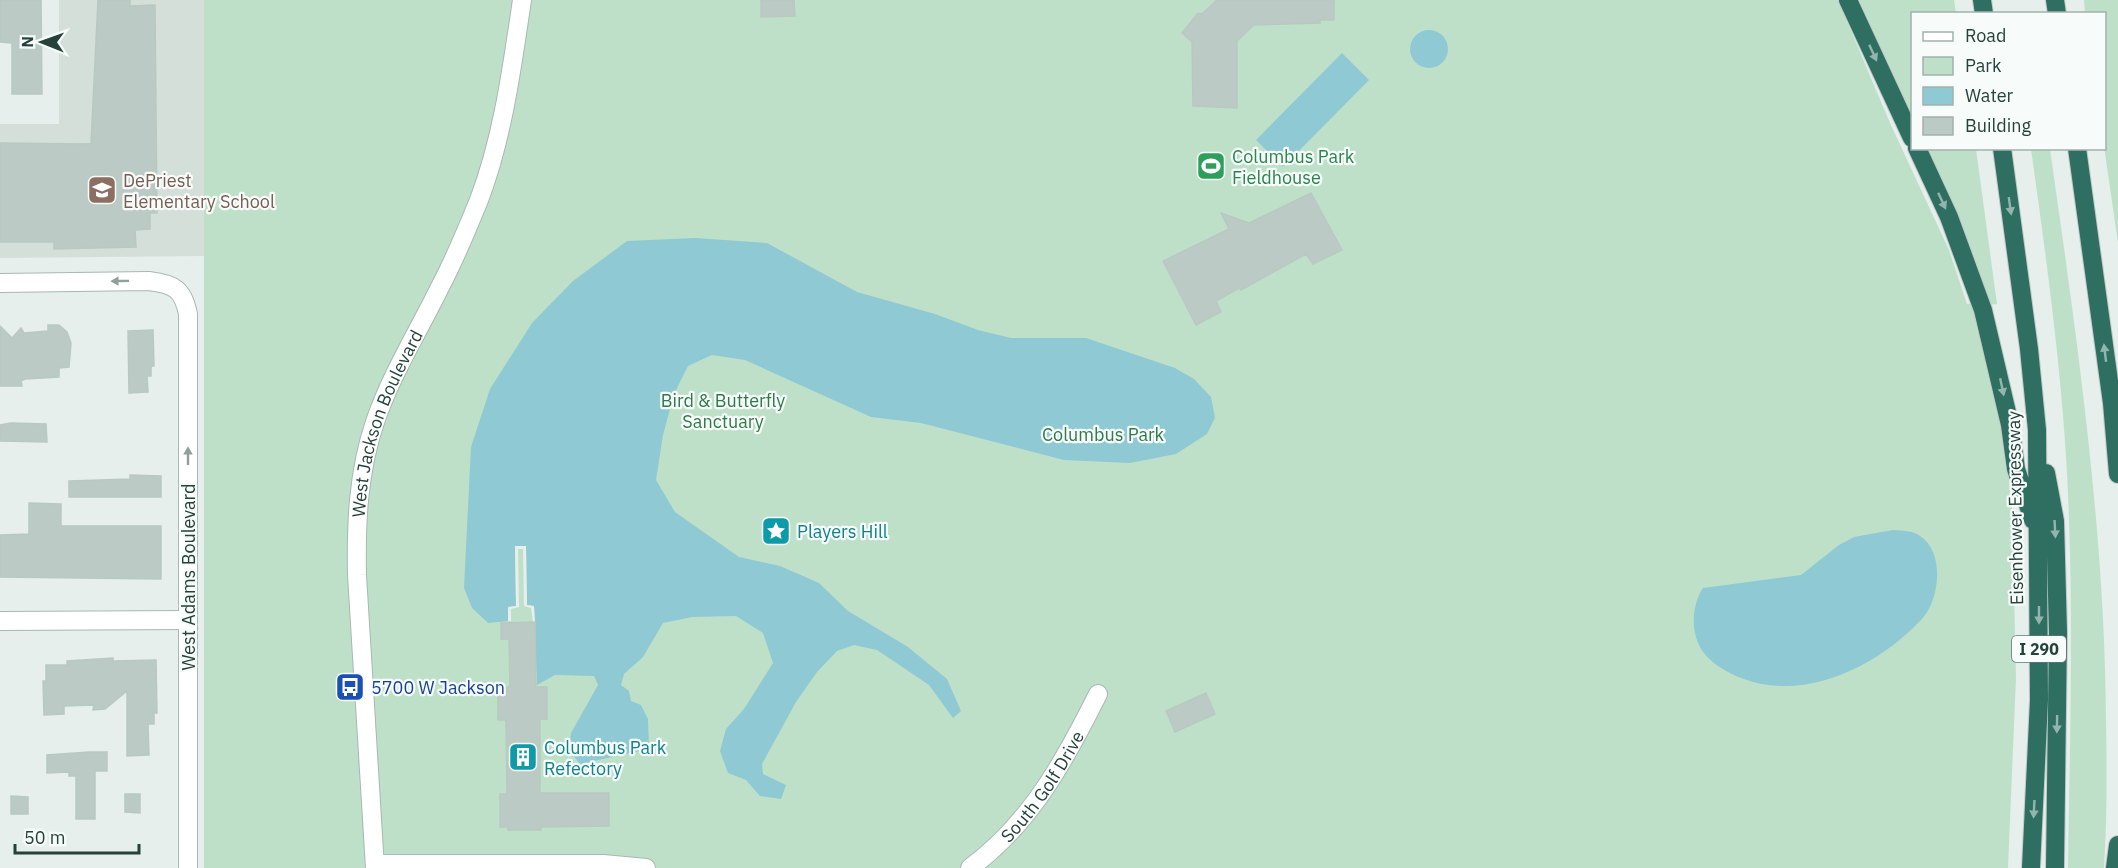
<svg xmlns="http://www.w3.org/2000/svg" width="2118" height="868" font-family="'IBM Plex Sans',sans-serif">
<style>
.built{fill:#d4dfda}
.green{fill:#bfe0c8}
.water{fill:#8ec9d4}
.pier{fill:#e6efeb}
.building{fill:#bbcac4;stroke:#b8c9c2;stroke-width:1.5}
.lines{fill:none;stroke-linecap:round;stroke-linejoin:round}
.minor-casing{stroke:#a8b8b2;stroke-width:20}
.highway-casing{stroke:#c2cac8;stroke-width:20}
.minor{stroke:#fff;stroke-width:18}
.highway{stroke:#2f6f62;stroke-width:18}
.oneway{fill:#93b5ae}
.oneway2{fill:#92a09c}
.labels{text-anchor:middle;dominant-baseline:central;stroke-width:4.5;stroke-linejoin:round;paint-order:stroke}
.shield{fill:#f7fbf9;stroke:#637a73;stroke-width:1.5}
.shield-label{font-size:16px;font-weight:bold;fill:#24423a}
.leisure-label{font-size:18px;fill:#27864d;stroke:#f7fbf9;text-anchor:start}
.education-label{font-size:18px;fill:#785e54;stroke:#f7fbf9;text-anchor:start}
.park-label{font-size:18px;fill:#2d7a4b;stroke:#f7fbf9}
.street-label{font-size:18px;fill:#24423a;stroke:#f7fbf9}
.culture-label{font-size:18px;fill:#0d838f;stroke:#f7fbf9;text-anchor:start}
.transit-label{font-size:18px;fill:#164399;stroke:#f7fbf9;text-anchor:start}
</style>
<rect width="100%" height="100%" fill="#e6efeb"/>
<path class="built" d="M 59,0 L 204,0 L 204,256 L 0,258 L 0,124 L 59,124 Z"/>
<path class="green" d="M 204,0 L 1838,0 L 1890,123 L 1949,250 L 1967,304 L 1974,303 L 2005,441 L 2012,507 L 2016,678 L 2008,868 L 204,868 Z
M 1859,0 L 1954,0 L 1956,13 L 1912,14 L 1912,121 Z
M 2084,0 L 2118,0 L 2118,243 L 2104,146 L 2104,14 L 2085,13 Z
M 1925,149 L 1976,149 L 1997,304 L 1989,305 Z
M 2031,149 L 2050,149 C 2077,339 2105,530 2106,723 C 2107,771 2107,820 2104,868 L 2068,868 C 2070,736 2074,605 2067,473 C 2061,365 2046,256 2031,149 Z"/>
<path class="water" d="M1410 49a19 19 0 1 1 38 0a19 19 0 1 1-38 0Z
M 1342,53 L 1369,80 L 1283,167 L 1256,140 Z
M 695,238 L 767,243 L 857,292 L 935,314 L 978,330 L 1011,338 L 1086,338 L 1175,368 L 1194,379 L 1211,397 L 1215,418 L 1207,434 L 1176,454 L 1130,463 L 1064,460 L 921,423 L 871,417 L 745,360 L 712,355 L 688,366 L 674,394 L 663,435 L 656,480 L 675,512 L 739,557 L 780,566 L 819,583 L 848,611 L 908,647 L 947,679 L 961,711 L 953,718 L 929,685 L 877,650 L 854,645 L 837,651 L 817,672 L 796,702 L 762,764 L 763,774 L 786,785 L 781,799 L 760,796 L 746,780 L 728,773 L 720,751 L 726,729 L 744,709 L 773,663 L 763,633 L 736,616 L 692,617 L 663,623 L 643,657 L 624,674 L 621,685 L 629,691 L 631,701 L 641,705 L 648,719 L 649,749 L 580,764 L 569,750 L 571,733 L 598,685 L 594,676 L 555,675 L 537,685 L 534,606 L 527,605 L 526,546 L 515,546 L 516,606 L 508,607 L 508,621 L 488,623 L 472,608 L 464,588 L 471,447 L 490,389 L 532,323 L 573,281 L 627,241 Z
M 1893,530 C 1903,531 1912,530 1920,536 C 1945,552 1940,599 1922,619 C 1878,666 1805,703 1741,678 C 1728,673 1712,664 1704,653 C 1690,635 1691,606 1703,588 L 1801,575 L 1839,545 L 1854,537 Z"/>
<path class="pier" d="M 515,546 L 526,546 L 527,605 L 534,606 L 535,622 L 533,622 L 531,608 L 524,606 L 523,549 L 518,549 L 519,607 L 511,609 L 511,621 L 508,621 L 508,607 L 516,606 Z"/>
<path class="building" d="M 0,0 L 41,0 L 42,94 L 12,94 L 12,43 L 0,42 Z
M 98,0 L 130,0 L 130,6 L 155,5 L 157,213 L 150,213 L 150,229 L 135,230 L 136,247 L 54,249 L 54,242 L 0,242 L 0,143 L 91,144 Z
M 761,0 L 794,0 L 795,16 L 761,17 Z
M 1217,0 L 1334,0 L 1334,20 L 1320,20 L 1320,23 L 1254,25 L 1237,41 L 1237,108 L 1193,106 L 1192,42 L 1182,33 L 1198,13 L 1202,14 Z
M 1311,193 L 1342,250 L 1313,264 L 1306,254 L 1241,290 L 1239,288 L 1216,301 L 1221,312 L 1196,325 L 1163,261 L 1229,229 L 1221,213 L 1249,223 Z
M 48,325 L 59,325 L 67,332 L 71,343 L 69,367 L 59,368 L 59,377 L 25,379 L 21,381 L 22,386 L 0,386 L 0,326 L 12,338 L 21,328 L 24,333 L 48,331 Z
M 153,330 L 154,366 L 151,366 L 151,376 L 147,376 L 148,392 L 129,393 L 128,331 Z
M 11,423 L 46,424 L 47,442 L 0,441 L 0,425 Z
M 130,475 L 161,476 L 161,497 L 69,497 L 69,481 L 130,479 Z
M 29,503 L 61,504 L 61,526 L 161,526 L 161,579 L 0,577 L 0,535 L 29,534 Z
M 535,622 L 536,687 L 547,687 L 547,719 L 540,719 L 540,793 L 609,793 L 609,826 L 541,827 L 541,830 L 508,830 L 508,827 L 500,827 L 500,794 L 507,794 L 506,720 L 498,720 L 498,687 L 510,687 L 509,639 L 501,639 L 501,623 Z
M 113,658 L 113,661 L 156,660 L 157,713 L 154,713 L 154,724 L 148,724 L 149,755 L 127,756 L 127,691 L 105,709 L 93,710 L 94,705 L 64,706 L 64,714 L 44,715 L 43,681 L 46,681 L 46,665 L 67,665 L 67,661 Z
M 1206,693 L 1215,714 L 1175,732 L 1166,711 Z
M 89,752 L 107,752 L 107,771 L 95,771 L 95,819 L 76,819 L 76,776 L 69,776 L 69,772 L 47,773 L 47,755 Z
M 125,794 L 140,794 L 140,813 L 125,812 Z
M 11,796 L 28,797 L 28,814 L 11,814 Z"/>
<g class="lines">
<g class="minor-casing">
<g id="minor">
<path d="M 0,283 L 149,281 C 174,284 183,289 188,314 L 188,868"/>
<path d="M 0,621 L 187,620"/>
<path d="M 375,864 L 603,864 L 646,868"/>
<path id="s1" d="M 375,868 L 357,575 C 356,523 358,472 375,422 C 391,375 418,332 440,287 C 455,259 467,229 479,200 C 503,137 512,67 522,0"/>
<path id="s2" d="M 970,868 C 1031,823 1065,760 1098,694"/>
</g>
</g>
<g class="highway-casing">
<path id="highway" d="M 1848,0 L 1912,138
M 1982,0 L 1984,14
M 2055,0 L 2057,14
M 1917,148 L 1949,217 L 1983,310 L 2010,425 L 2016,469 L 2033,520
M 2002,148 L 2029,349 L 2037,430 L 2039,700 L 2031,868
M 2077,148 L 2112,403 L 2118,474
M 2046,473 L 2055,521 L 2058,632 L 2055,868
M 2115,868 L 2118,845"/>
</g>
<use href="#minor" class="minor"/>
<use href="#highway" class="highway"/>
</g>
<defs><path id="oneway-solid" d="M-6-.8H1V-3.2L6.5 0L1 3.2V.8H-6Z" transform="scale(1.5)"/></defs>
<g class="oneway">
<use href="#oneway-solid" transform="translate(1873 53) rotate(65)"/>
<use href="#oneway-solid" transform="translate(1942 201) rotate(65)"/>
<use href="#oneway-solid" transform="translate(2010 206) rotate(82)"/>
<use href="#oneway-solid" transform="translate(2105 353) rotate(-97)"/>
<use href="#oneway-solid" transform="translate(2002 387) rotate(78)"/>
<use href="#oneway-solid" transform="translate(2055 529) rotate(87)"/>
<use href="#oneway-solid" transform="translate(2039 615) rotate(90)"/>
<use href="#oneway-solid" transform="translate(2057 724) rotate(91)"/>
<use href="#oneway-solid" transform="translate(2034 809) rotate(93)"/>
</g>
<g class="oneway2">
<use href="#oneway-solid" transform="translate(120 281) rotate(179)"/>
<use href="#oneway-solid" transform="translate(188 456) rotate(-90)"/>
</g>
<defs>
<g id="stadium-square" transform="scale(1.5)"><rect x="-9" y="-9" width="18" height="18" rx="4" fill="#2e9e5b" stroke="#f7fbf9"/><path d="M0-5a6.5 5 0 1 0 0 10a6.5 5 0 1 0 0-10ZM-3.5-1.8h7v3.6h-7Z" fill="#fff"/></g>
<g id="school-square" transform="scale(1.5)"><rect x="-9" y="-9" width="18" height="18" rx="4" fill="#8d6e63" stroke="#f7fbf9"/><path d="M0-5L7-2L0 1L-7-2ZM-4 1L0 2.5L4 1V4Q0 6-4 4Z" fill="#fff"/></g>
<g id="sight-square" transform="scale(1.5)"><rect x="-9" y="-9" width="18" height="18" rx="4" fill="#0f9aa8" stroke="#f7fbf9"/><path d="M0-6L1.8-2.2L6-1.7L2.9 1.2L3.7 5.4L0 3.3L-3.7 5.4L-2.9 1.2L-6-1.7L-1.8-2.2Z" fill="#fff"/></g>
<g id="bus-square" transform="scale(1.5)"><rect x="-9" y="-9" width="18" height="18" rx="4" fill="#1a4fb4" stroke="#f7fbf9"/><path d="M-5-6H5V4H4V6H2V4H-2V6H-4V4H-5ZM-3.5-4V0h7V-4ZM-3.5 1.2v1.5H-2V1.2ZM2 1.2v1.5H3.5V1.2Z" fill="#fff"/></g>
<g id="building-square" transform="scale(1.5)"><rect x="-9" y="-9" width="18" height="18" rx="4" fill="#0f9aa8" stroke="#f7fbf9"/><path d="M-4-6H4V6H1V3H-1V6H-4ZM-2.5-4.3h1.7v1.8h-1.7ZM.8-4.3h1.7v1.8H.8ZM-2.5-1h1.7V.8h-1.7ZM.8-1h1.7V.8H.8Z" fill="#fff"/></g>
</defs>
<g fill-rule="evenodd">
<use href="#stadium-square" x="1211" y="166"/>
<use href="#school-square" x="102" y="190"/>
<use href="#sight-square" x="776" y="531"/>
<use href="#bus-square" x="350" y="687"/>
<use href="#building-square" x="523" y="757"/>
</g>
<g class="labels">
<rect class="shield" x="2012" y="636" width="54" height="26" rx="4.5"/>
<g class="shield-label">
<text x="2039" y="649">I 290</text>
</g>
<g class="leisure-label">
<text x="1232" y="156">Columbus Park<tspan x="1232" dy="21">Fieldhouse</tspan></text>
</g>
<g class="education-label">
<text x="123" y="180">DePriest<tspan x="123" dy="21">Elementary School</tspan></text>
</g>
<g class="park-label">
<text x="723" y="400">Bird &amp; Butterfly<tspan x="723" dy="21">Sanctuary</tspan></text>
<text x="1103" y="434">Columbus Park</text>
</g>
<g class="street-label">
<text stroke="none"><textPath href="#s1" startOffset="450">West Jackson Boulevard</textPath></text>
<text transform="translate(2015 508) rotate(-91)">Eisenhower Expressway</text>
<text transform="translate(188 577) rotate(-90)">West Adams Boulevard</text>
<text stroke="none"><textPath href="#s2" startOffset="110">South Golf Drive</textPath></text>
</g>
<g class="culture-label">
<text x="797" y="531">Players Hill</text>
<text x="544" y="747">Columbus Park<tspan x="544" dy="21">Refectory</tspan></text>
</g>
<g class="transit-label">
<text x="371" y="687">5700 W Jackson</text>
</g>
</g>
<rect x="1911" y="12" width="195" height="138" fill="#f7fbf9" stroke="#a3b1ad" stroke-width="1.5"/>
<rect x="1923" y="32" width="30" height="9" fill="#ffffff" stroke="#a3b1ad" stroke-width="1.5"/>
<text x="1965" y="42" font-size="18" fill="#24423a">Road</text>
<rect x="1923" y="57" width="30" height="18" fill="#bfe0c8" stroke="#a3b1ad" stroke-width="1.5"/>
<text x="1965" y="72" font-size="18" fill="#24423a">Park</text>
<rect x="1923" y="87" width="30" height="18" fill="#8ec9d4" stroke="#a3b1ad" stroke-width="1.5"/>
<text x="1965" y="102" font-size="18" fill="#24423a">Water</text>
<rect x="1923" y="117" width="30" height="18" fill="#bbcac4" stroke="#a3b1ad" stroke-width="1.5"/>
<text x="1965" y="132" font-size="18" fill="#24423a">Building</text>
<g transform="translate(42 42) rotate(271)" stroke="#f7fbf9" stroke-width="4.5" paint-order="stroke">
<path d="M0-4.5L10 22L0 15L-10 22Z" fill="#24423a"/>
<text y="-9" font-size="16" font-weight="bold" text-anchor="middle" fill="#24423a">N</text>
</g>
<path d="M15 844v9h124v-9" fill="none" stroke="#24423a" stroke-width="3"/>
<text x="24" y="844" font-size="18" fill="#24423a" stroke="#f7fbf9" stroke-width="4.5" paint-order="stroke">50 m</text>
</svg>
